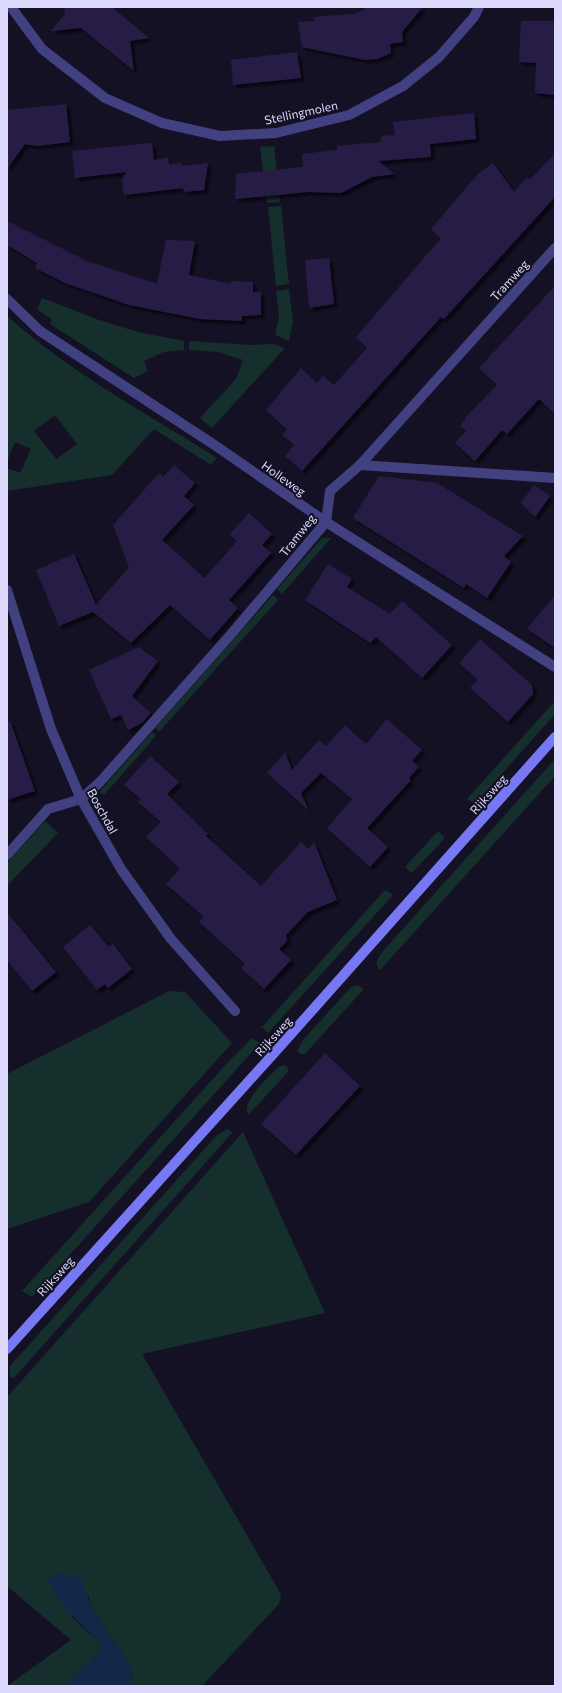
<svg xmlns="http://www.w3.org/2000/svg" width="562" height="1693" font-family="Commissioner,sans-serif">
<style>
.green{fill:#152f2d;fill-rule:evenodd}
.water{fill:#132848}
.building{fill:#251f45;filter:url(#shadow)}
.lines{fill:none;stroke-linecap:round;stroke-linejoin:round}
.service{stroke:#414080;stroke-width:10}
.minor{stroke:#414080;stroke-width:10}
.secondary{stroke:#7778f4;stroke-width:10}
.labels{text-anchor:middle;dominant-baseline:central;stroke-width:4;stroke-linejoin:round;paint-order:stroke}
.street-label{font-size:12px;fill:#dcd9fc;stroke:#141125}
</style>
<defs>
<filter id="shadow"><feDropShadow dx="3.5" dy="3.5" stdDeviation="1" flood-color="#0009"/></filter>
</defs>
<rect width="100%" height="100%" fill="#141125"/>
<path class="green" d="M 274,146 L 280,202 L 267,203 L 260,147 Z
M 281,206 L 289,284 L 276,286 L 268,207 Z
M 289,289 L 293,322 L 289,341 L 275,335 L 279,317 L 276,291 Z
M 42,298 L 99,320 L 138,332 L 184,341 L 184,350 L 164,352 L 144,361 L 148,371 L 134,378 L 50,324 L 52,320 L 37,309 Z
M 7,316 C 70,372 146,413 217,458 L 211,465 L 154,429 L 112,475 L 7,491 L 7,468 L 20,473 L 31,449 L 15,442 L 7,462 ZM 55,415 L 77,444 L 56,459 L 34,431 Z
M 189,341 L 251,345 L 273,344 L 285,348 L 212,428 L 200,418 L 236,379 L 243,360 L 218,352 L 189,350 Z
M 322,538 L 331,538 L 282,594 L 277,589 Z
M 273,595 L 278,599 L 277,601 L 159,732 L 155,728 Z
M 555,701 L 555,714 L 475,804 L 467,799 Z
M 152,732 L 156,735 L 149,744 L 104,795 L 103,793 L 100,794 L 100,791 Z
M 555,759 L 555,776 L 381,969 L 379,969 C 374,962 379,957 383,951 Z
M 45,821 L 58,833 L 7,886 L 7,863 Z
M 438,831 L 445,838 L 413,872 L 410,872 L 405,867 Z
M 384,891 L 387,891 L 393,895 L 268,1033 L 262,1027 Z
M 358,985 L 363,989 L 362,991 L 305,1054 L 301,1054 L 297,1051 L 303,1040 L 351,987 Z
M 169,991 L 185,992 L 232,1043 L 89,1202 L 7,1229 L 7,1074 Z
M 252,1038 L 260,1043 L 32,1297 L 22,1291 L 228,1062 Z
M 286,1065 L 289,1071 L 249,1114 L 247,1112 C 244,1098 270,1076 280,1066 Z
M 227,1129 L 233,1132 L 13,1379 L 10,1376 L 10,1366 L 216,1136 Z
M 243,1132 L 325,1313 L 142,1354 L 281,1594 L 279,1604 L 202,1686 L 131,1686 L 132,1671 L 125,1656 L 115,1644 L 91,1606 L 88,1594 L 72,1617 L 101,1644 C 99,1662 75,1672 66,1686 L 7,1686 L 71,1640 L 7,1586 L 7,1397 Z"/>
<path class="water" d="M 59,1573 L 81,1578 L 91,1606 L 115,1644 L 125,1656 L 132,1671 L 131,1686 L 66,1686 C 75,1672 99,1662 101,1644 C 81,1623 61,1608 48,1581 Z"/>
<path class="building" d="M 64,7 L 112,7 L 149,38 L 130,41 L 134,71 L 81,28 L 51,31 L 65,14 Z
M 369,7 L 423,7 L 402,32 L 403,42 L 390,44 L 391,53 L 377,59 L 365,60 L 302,47 L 298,22 L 314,21 L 313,17 L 354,14 Z
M 521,21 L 555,21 L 555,95 L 535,93 L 536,63 L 519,62 Z
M 297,52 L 301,78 L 233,85 L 231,60 Z
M 66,104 L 70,142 L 37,146 L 25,144 L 7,169 L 7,110 Z
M 474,113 L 476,139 L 430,144 L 431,157 L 379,161 L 394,174 L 372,177 L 341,193 L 308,192 L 235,199 L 236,174 L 303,167 L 302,154 L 337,150 L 337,146 L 381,142 L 381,136 L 395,135 L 393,122 Z
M 152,143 L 154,160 L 168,158 L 169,164 L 182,163 L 182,166 L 208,163 L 204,190 L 184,192 L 183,188 L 124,195 L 122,180 L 126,172 L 75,178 L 72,151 Z
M 555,153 L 555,197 L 444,319 L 441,317 L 302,471 L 285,456 L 294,445 L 282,435 L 287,430 L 266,410 L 301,368 L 317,383 L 323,376 L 334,385 L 367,348 L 356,337 L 429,252 L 441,239 L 431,229 L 479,173 L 493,163 L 514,192 L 527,177 L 530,180 Z
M 7,221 L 87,261 L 157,284 L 166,240 L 195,241 L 189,275 L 231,284 L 231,281 L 253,282 L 253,292 L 261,292 L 261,315 L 242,316 L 242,321 L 200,319 L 129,305 L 65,283 L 35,268 L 37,263 L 7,245 Z
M 329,258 L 334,304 L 309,308 L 305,260 Z
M 555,286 L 555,414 L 539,399 L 507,434 L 502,430 L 475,461 L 455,443 L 466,431 L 460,426 L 466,419 L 465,418 L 497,385 L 479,368 Z
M 174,465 L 195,483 L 184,496 L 194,505 L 162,540 L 205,578 L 237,541 L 230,534 L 249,513 L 272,534 L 262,545 L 271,553 L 229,600 L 238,608 L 210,640 L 170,605 L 131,643 L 93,612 L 59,626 L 36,570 L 74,554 L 96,605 L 129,567 L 113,525 L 159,473 L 163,477 Z
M 379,476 L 437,483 L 523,536 L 504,556 L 511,562 L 487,598 L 466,584 L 464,588 L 353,518 Z
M 534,485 L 550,496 L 535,517 L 521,503 Z
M 328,564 L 352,579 L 347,587 L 390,614 L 402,601 L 452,645 L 422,678 L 376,637 L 370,643 L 305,600 Z
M 555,595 L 555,648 L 527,629 Z
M 480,639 L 532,685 L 533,694 L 508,722 L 470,688 L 478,680 L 459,663 Z
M 139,647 L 158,661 L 132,696 L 151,713 L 142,723 L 128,730 L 121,715 L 111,719 L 89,670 Z
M 387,719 L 422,750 L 412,761 L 419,767 L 409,778 L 411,780 L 367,828 L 388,847 L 370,867 L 327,828 L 352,799 L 321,773 L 301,793 L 309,811 L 267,773 L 285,752 L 292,770 L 319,740 L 326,746 L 345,725 L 366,744 Z
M 10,721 L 35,791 L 7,800 L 7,722 Z
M 150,756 L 179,782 L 167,794 L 208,834 L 206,836 L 261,886 L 301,842 L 308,849 L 314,842 L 337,900 L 308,912 L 286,935 L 287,941 L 279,949 L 291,960 L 264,989 L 241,968 L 245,964 L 199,922 L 204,917 L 166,884 L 180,869 L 146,837 L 161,822 L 138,802 L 141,799 L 124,785 Z
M 7,912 L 56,972 L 32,991 L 7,960 Z
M 90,925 L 109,947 L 113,944 L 132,969 L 108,988 L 105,984 L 97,990 L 63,947 Z
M 325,1053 L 360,1086 L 296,1155 L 261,1124 Z"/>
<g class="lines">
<path class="service" d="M 360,465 L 555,478"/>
<path class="minor" d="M 11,7 L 42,49 L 105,98 L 162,123 L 220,136 L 276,133 L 349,115 L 403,86 L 439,57 L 474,17 L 479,7
M 7,299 L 40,331 L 213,444 L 326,522 L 555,667
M 7,590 L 51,729 L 81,799 L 121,869 L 171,939 L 235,1011
M 7,855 L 48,809 L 81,799 L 100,782 L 233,632 L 326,522 L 330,491 L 360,465 L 555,248"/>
<path class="secondary" d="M 7,1349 L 276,1051 L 555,737"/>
</g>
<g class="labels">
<g class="street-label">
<text transform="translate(301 112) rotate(-12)">Stellingmolen</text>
<text transform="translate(509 280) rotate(-48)">Tramweg</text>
<text transform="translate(284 478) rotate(35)">Holleweg</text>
<text transform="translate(297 535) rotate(-52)">Tramweg</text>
<text transform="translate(488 794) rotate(-48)">Rijksweg</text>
<text transform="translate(103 811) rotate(61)">Boschdal</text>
<text transform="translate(273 1036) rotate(-48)">Rijksweg</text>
<text transform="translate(55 1276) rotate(-48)">Rijksweg</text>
</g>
</g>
<rect width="562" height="1693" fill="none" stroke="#dcd9fc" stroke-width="16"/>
</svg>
